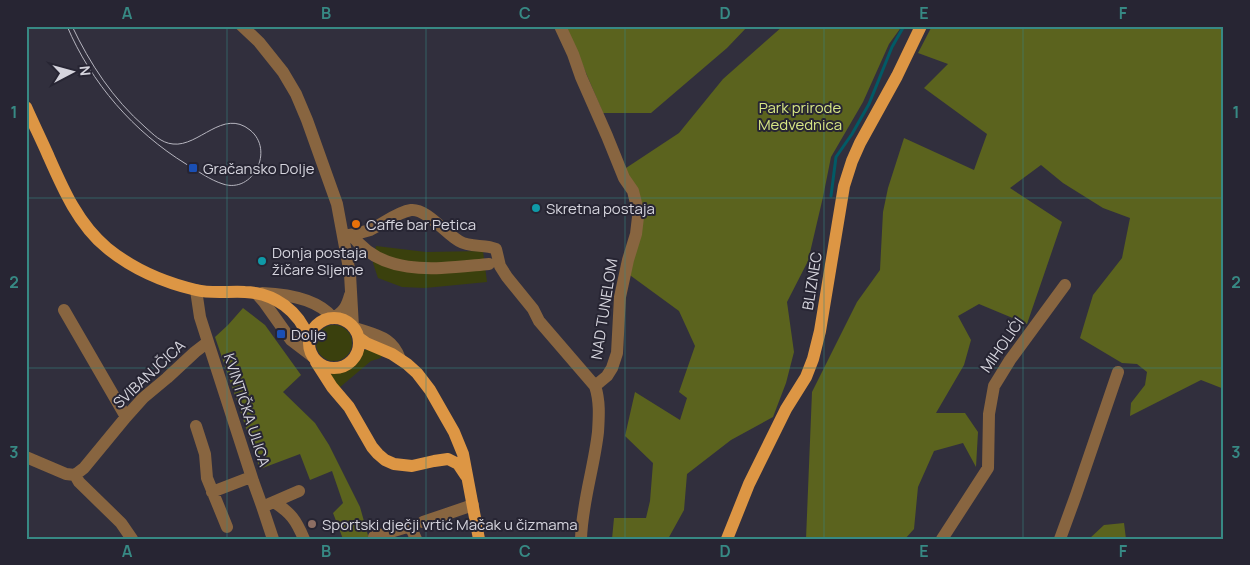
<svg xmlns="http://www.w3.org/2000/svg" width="1250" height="565" font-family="Manrope,sans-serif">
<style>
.green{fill:#3a400d}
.forest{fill:#5b631e}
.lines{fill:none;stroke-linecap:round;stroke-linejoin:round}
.stream{stroke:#025a65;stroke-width:3}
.minor{stroke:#886540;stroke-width:12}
.major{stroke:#dd9644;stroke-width:12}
.tram{stroke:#b6b5bf;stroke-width:1}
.grid{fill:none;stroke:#378984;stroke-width:1;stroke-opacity:0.55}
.transit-dot{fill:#1a4fb4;stroke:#272533;stroke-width:2}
.culture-dot{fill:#0f9aa8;stroke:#272533;stroke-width:2}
.food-dot{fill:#e8710a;stroke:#272533;stroke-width:2}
.education-dot{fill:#8d6e63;stroke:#272533;stroke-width:2}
.labels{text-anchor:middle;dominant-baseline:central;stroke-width:4;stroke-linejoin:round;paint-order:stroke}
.park-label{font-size:15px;fill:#d7e685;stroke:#272533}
.poi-label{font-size:15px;fill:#d5d4dd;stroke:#272533;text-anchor:start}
.street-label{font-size:15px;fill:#d5d4dd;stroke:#272533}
.neatline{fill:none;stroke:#378984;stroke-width:2}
.grid-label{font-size:16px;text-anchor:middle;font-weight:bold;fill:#378984}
</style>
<rect width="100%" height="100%" fill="#312f3d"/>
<path class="green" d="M 376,246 L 426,252 L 483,251 L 487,282 L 425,288 L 402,287 L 378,278 L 373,263 Z
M316 343a18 18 0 1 1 36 0a18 18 0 1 1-36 0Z
M 364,350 L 369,350 L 382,355 L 381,358 L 371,361 L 339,388 L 329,374 C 347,372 358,368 364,350 Z"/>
<path class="forest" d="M 566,26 L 748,26 L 727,48 L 651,113 L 603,113 Z
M 783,26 L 902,26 L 889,44 L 863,102 L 831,157 L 823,197 L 808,261 L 787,302 L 794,352 L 786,383 L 773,417 L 731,440 L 687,474 L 684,510 L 668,539 L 612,539 L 614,518 L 646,518 L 650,501 L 653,463 L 625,436 L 635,392 L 680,420 L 687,398 L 679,392 L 695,346 L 679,311 L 627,273 L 640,229 L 626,168 L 679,133 L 723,79 Z
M 932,26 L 1224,26 L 1224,389 L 1201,380 L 1130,416 L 1131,403 L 1145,385 L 1147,372 L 1137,364 L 1122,363 L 1080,338 L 1093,295 L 1122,258 L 1130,218 L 1103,208 L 1063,183 L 1041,165 L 1010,188 L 1062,222 L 1027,324 L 979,304 L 958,316 L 971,340 L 964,365 L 936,413 L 965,413 L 978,432 L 976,467 L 963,443 L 934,451 L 918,487 L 914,529 L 905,539 L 806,539 L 812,392 L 857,302 L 880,270 L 883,212 L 888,188 L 904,138 L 974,170 L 987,134 L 924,88 L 948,64 L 918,53 Z
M 243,308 L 265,325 L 301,375 L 283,392 L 315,423 L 329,445 L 360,507 L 369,539 L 343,539 L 333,513 L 343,503 L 332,471 L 310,480 L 300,454 L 260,469 L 215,337 L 228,325 Z
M 1124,523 L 1126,539 L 1089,539 L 1104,525 Z"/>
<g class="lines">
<path class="stream" d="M 831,196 L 836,157 L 852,134 L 869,104 L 892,47 L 904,26"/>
<path class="minor" d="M 242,26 L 259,42 L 283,72 L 296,94 L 307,120 L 337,204 L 350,274 L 353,327 C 373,335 392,335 400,359
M 560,26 L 573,54 L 581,77 L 607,136 L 624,178 L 633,191 L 637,207 L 638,217 L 636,234 L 628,260 L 620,297 L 617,353 L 612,368 L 607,376 L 595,386
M 352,235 C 383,279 443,268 489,264
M 343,236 C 352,235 361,233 370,230 C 383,224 397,212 411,210 C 426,208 446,234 459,241 C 470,248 485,244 496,249 L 500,266 L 507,277 L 533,309 L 539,321 L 595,386 C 600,401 599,416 598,432 C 594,468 582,503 581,539
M 196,290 L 200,317 L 208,342 L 253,481 L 262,506 L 273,539
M 256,293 L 264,302 L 291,340 L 312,356
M 262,293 C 286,294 317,298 333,318 C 344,312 347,306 350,295
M 64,310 L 126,417
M 196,426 L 205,454 L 207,478 L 227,527
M 26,457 L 66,474 L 75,475 L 84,468 L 126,417 L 143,398 L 167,378 L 195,352 L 208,342
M 75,475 L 79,482 L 121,523 L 132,539
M 212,492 L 251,477
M 274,502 C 291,513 296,520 304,539
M 269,504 L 299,491
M 423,522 L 473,505
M 374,539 L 374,537 L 407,527 L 411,528 L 416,539
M 942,539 L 988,468 L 989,414 L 994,386 L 1010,360 L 1065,285
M 1060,539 L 1076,495 L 1118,372"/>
<path class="major" d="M 26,107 C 33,123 41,139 48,155 C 63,189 78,224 107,248 C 134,270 162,282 196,290 C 212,294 229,291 245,292 C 275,293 299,311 309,339
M309 343a25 25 0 1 1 50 0a25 25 0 1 1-50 0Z
M 359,338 L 366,343 L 392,354 L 407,364 L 417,373 L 430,390 L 454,432 L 463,454 L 479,539
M 316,362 L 332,387 L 349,407 L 372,447 L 378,454 L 385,460 L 394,464 L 412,466 L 434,461 L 448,459 L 458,464 L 466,476
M 727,539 L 749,484 L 786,409 L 806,377 L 813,359 L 820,331 L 844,186 L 852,161 L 860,143 L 897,76 L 921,26"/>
<path class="tram" d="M 67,26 C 91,83 134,132 186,164 C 198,171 210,180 223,184 C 253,194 275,150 250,130 C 223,108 199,147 173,144 C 161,143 153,134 145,127 C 113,99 90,64 72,26"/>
</g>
<path class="grid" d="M 227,26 L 227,539M 426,26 L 426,539M 625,26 L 625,539M 824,26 L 824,539M 1023,26 L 1023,539M 26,198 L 1224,198M 26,368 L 1224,368"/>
<g class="transit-dot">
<rect x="188" y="163" width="10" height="10" rx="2.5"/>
<rect x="276" y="329" width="10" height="10" rx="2.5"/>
</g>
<g class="culture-dot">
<circle cx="536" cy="208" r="5"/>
<circle cx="262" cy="261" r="5"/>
</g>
<circle class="food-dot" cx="356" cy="224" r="5"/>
<circle class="education-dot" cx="312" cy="524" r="5"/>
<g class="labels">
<g class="park-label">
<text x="800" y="107">Park prirode<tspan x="800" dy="17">Medvednica</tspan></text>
</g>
<g class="poi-label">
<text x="203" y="168">Gračansko Dolje</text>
<text x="546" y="208">Skretna postaja</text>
<text x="366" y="224">Caffe bar Petica</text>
<text x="272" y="252">Donja postaja<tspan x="272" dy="17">žičare Sljeme</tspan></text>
<text x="291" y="334">Dolje</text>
<text x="322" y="524">Sportski dječji vrtić Mačak u čizmama</text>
</g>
<g class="street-label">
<text transform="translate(812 281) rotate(-81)">BLIZNEC</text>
<text transform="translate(604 309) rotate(-81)">NAD TUNELOM</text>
<text transform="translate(1002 345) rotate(-55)">MIHOLIĆI</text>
<text transform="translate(149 374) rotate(-43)">SVIBANJČICA</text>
<text transform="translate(247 410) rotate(72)">KVINTIČKA ULICA</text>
</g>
</g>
<rect width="1250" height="565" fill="none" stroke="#272533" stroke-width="55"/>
<g transform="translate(72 72) rotate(84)" stroke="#272533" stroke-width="4" paint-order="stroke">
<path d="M0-4L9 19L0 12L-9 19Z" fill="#d5d4dd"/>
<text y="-8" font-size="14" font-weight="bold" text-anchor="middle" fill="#d5d4dd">N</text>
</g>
<rect x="28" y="28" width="1194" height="510" class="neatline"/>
<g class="grid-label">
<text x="127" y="19">A</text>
<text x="326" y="19">B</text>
<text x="525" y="19">C</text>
<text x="725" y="19">D</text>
<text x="924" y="19">E</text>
<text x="1123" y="19">F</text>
<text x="14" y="118">1</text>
<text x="1236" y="118">1</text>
<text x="14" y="288">2</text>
<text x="1236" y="288">2</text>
<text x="14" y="458">3</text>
<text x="1236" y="458">3</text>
<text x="127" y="557">A</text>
<text x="326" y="557">B</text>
<text x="525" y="557">C</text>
<text x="725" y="557">D</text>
<text x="924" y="557">E</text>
<text x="1123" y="557">F</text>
</g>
</svg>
